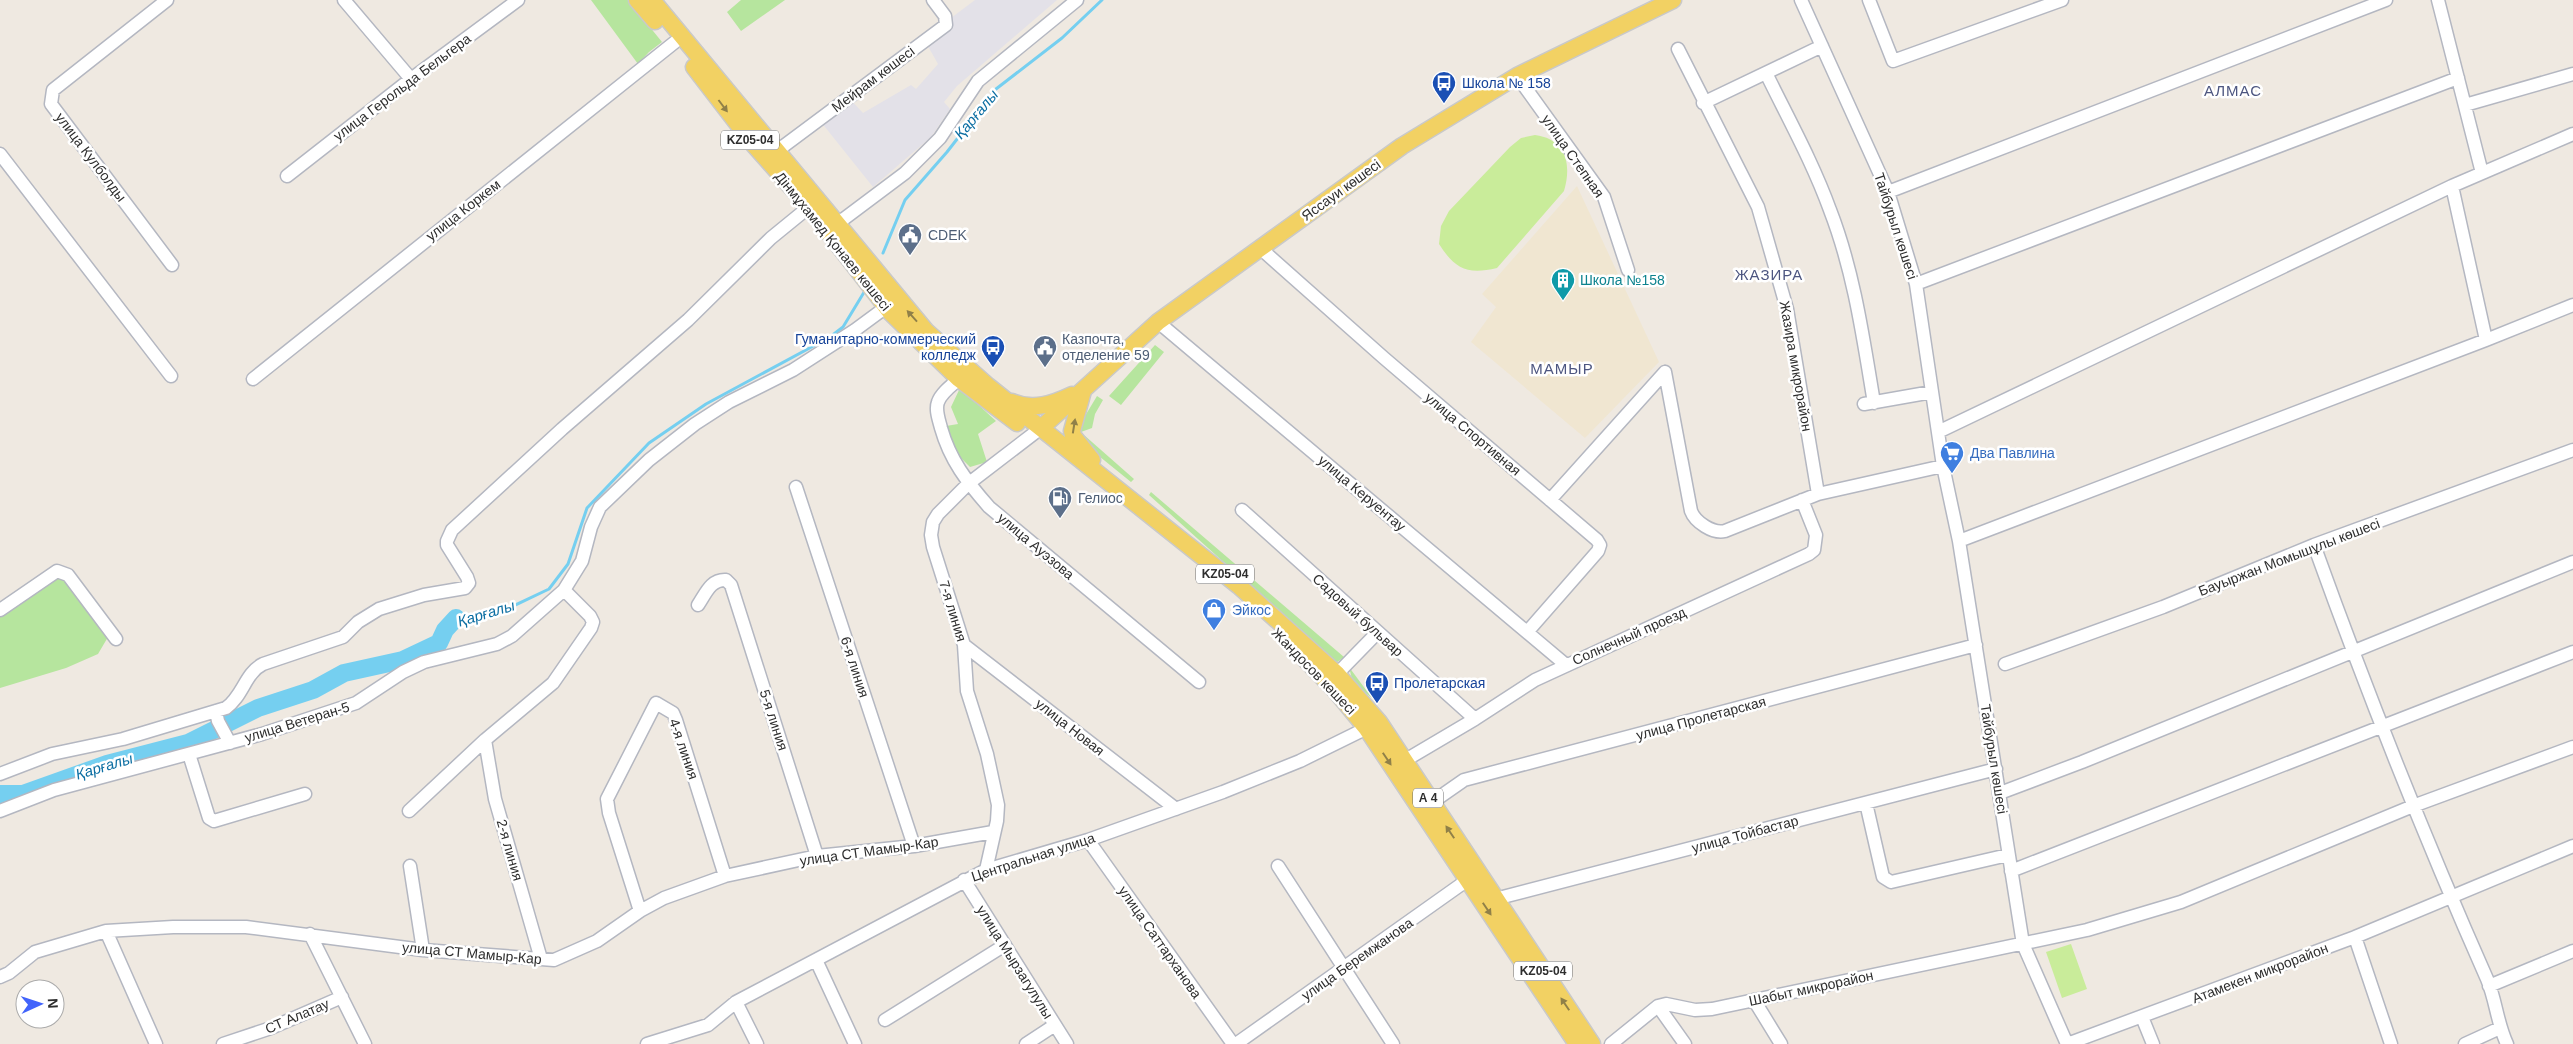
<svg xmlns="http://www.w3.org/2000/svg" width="2573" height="1044" font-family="Helvetica,sans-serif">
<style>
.industrial{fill:#e3e1e8}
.education{fill:#f0e6d1}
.green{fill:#b6e59e}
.pitch{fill:#c9ec9a}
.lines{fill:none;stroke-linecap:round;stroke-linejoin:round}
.stream{stroke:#75cff0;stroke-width:3}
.river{stroke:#75cff0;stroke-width:18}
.minor-casing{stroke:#b4b7c1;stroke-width:15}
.major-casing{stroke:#c9c9c9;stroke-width:19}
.minor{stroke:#fff;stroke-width:12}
.major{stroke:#f2d163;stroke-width:16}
.oneway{fill:#908048}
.labels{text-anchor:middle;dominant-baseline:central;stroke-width:5;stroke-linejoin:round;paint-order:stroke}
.shield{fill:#fff;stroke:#6d6d6d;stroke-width:1}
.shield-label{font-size:12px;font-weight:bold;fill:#2e2e2e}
.street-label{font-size:14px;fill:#2e2e2e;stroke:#fff}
.transit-label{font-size:14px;fill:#164399;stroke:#fff;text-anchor:start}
.service-label{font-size:14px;fill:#4e5e75;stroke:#fff;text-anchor:start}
.culture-label{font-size:14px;fill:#0d838f;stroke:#fff;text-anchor:start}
.shop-label{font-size:14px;fill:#366cbe;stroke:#fff;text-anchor:start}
.neighbourhood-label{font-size:15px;letter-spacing:1px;fill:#4d5680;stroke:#fff}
.water-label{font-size:15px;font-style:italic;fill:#0d6fa3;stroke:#fff}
</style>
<rect width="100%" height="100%" fill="#efe9e1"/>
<path class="industrial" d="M 975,0 L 1057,0 L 957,86 L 944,102 L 950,109 L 931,137 L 873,187 L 821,122 L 849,98 L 863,113 L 911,85 L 916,89 L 938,64 L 925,41 L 952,22 L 951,18 Z"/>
<path class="education" d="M 1577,186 L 1659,362 L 1585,438 L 1471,342 L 1496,307 L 1482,294 Z"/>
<path class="green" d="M 591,0 L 628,0 L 662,42 L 649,52 L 638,64 Z
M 741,0 L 785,0 L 741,31 L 727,12 Z
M 1155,345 L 1164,352 L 1121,405 L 1109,396 Z
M 960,388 L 996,421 L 978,434 L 987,462 L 970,467 L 953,450 L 946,426 L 958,424 L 951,407 Z
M 1097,396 L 1103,400 L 1095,414 L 1092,428 L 1081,432 L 1082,421 Z
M 1084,435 L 1134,479 L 1131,482 L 1089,448 Z
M 1151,492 L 1344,657 L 1336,663 L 1149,495 Z
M 62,576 L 108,637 L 98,654 L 66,668 L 0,688 L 0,616 L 51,577 Z
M 1349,667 L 1372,698 L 1353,683 Z"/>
<path class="pitch" d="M 1535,135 C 1566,139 1572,164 1564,191 L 1497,268 C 1467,275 1455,269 1439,244 L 1441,226 L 1449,211 L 1510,147 L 1521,138 Z
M 2071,944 L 2087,989 L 2062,998 L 2046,952 Z"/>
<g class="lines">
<path class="stream" d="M 883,253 L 905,200 L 947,152 L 996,89 L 1062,38 L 1102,0
M 456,618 L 507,609 L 549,589 L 568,564 L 587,508 L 649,443 L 706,404 L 830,337 L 843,327 L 866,289"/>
<path class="river" d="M 0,794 L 23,794 L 107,764 L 188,743 L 258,708 L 313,690 L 344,673 L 403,660 L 439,643 L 445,630 L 456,618"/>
<g class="minor-casing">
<path id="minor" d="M 167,0 L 53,90 L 51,104 L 172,265
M 344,0 L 411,79
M 1801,0 L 1888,192 L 1916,284 L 1943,466 L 1959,541 L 2023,944 L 2067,1044
M 1869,0 L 1893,61 L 2062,0
M 2438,0 L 2482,173
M 1678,49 L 1758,207 L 1787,309 L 1818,494
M 1766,73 C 1788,118 1813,163 1830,210 C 1854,272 1863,337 1874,403
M 1517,76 L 1604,197 L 1628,270
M 1703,103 L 1822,46
M 2465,105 L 2573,74
M 777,151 L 946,25 L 945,16 L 933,0
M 0,154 L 171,376
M 287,176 L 411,79 L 518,0
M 2452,186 L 2486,340
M 1888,192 L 2386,0
M 837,224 L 905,173 L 940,138 L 978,81 L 1077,0
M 1260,248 L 1384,358 L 1597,540 L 1600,545 L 1598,551 L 1528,631
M 1916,284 L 2458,78
M 1158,322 L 1566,665
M 1665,372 L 1691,511 C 1695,522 1713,534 1725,531 L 1818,494 L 1943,466
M 253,379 L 675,42
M 959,379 C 952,385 941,393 938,402 C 935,410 939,420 941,428 C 950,460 967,482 989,507 L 1199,682
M 1864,404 L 1932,392
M 1938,432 L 2452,186 L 2573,134
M 796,487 L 914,846
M 1550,500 L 1665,372
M 1242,510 L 1475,719
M 1959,541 L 2486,340 L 2573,305
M 2314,545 C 2367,692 2424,837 2487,979 C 2496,1000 2497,1023 2507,1044
M 698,605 C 706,593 711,579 726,580 L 731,585 L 817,856
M 0,610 L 57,571 L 68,575 L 116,639
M 964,645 L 1176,809
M 2005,664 L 2163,607 L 2314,545 L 2573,450
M 1337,674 L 1377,633
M 216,711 L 218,721 L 230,743
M 485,740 L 495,799 L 541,959
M 189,754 L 209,818 L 214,821 L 305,794
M 1404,761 L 1475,719 L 1535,680 L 1809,554 L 1814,550 L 1816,535 L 1802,500
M 0,774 L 52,754 L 123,739 L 226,708 C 243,696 245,673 263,664 L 343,637 L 358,622 L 379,609 L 424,595 L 465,588 L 469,583 L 467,577 L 447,545 L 447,541 L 452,530 L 562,429 L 688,320 L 771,238 L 809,207
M 2000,793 L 2082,762 L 2573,562
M 1431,803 L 1464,780 L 1976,645
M 1866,803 L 1883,877 L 1891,882 L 2008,855
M 0,811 L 54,790 L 262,734 L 356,703 L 403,672 L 424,662 L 497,644 L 512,636 L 564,590 L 582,561 L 591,527 L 600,507 L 649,460 L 695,424 L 729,402 L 793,370 L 855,330 L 893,302
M 409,811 L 485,740 L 553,683 L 591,628 L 593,622 L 590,616 L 564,590
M 1088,840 L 1233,1044
M 410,866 L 423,950
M 1278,866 L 1393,1044
M 986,870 L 997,821 L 998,805 L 987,754 L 967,691 L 964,645 L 933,547 L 931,535 L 933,522 L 938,514 L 968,484 L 1041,428
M 2011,871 L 2573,652
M 964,880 L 1067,1044
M 1495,899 L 1996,769
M 640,911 L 609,813 L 607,799 L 656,703 L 673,713 L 676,720 L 725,876
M 106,931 L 156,1044
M 310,934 L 365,1044
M 2355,937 L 2391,1044
M 816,960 L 855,1044
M 0,977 L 9,973 L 35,952 L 106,931 L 173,927 L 246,927 L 423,950 L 554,960 L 597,941 L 640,911 L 664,898 L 725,876 L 817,856 L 914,846 L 993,832
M 2489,986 L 2573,951
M 1754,1000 L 1781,1044
M 736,1002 L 757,1044
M 1658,1006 L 1685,1044
M 2142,1017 L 2153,1044
M 885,1020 L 1005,945
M 223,1044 L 271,1028 L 342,997
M 647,1044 L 708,1025 L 736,1002 L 986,870 L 1088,840 L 1223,792 L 1300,761 L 1373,725
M 1026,1044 L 1055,1025
M 1236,1044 L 1473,876
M 1611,1044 L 1658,1006 L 1666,1004 L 1695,1010 L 1712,1009 L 2087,930 L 2181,902 L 2413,806 L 2573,747
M 2067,1044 L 2355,937 L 2573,846
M 2465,1044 L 2500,1028"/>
</g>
<g class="major-casing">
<path id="major" d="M 637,0 L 655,21
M 652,0 L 926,331 L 988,386 L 1239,586 L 1337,674 L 1379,722 L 1592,1044
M 694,67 L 754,145 L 809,207 L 891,313 L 959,379 L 1017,423
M 1083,391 L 1072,431 L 1073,436 L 1092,460
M 1012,402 C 1033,411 1053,404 1072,395
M 1041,428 L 1158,322 L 1402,146 L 1517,76 L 1673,0
M 1304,658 L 1335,690 L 1367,729 L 1577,1044"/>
</g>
<use href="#minor" class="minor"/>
<use href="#major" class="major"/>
</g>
<defs><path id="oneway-solid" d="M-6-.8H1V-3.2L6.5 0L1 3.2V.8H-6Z" transform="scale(1.25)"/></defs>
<g class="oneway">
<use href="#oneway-solid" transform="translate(723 106) rotate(53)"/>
<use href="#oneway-solid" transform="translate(912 316) rotate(-132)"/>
<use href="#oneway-solid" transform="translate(1074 426) rotate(-81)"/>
<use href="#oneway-solid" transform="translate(1387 759) rotate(56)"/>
<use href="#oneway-solid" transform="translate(1450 832) rotate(-124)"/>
<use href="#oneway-solid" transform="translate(1487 909) rotate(56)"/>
<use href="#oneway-solid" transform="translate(1565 1004) rotate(-124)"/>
</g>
<defs>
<g id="bus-pin" transform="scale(1.25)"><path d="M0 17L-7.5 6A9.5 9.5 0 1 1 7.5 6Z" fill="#1a4fb4" stroke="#fff"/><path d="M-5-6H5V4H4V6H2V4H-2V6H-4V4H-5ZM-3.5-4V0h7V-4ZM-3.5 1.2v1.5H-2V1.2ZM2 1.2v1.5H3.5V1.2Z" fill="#fff"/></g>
<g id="civic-pin" transform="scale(1.25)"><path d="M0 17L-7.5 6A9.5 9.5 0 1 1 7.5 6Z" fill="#5c6f8a" stroke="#fff"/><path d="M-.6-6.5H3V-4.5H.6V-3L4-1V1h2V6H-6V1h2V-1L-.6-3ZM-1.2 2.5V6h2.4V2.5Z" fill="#fff"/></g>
<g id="building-pin" transform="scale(1.25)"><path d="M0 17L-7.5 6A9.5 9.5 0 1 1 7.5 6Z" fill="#0f9aa8" stroke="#fff"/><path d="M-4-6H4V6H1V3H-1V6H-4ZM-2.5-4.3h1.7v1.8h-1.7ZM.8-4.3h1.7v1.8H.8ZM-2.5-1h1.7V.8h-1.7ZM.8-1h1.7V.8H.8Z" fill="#fff"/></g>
<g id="supermarket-pin" transform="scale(1.25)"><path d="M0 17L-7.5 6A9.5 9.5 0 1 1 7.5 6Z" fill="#3f7fe0" stroke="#fff"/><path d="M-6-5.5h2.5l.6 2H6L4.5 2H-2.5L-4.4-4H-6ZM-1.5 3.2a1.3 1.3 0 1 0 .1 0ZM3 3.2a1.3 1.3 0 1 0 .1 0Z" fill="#fff"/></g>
<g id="fuel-pin" transform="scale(1.25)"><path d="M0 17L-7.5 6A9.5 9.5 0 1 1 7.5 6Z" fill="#5c6f8a" stroke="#fff"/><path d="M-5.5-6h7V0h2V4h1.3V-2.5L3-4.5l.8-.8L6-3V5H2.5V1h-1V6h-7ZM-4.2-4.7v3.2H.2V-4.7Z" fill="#fff"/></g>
<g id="shop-pin" transform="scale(1.25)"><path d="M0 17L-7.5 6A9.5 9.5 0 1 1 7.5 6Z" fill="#3f7fe0" stroke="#fff"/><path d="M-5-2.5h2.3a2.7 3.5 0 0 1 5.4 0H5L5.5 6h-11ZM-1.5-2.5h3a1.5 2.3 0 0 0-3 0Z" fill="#fff"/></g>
</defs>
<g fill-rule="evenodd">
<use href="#bus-pin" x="1444" y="83"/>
<use href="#civic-pin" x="910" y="235"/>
<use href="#building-pin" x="1563" y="280"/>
<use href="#bus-pin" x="993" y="347"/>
<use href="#civic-pin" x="1045" y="347"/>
<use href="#supermarket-pin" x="1952" y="453"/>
<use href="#fuel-pin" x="1060" y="498"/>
<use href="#shop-pin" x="1214" y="610"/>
<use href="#bus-pin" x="1377" y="683"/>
</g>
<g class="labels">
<g class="shield">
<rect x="721" y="130.5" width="58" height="19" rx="4"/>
<rect x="1196" y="564.5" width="58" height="19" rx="4"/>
<rect x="1413" y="788.5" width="30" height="19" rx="4"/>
<rect x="1514" y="961.5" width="58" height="19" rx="4"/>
</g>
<g class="shield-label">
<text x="750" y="140">KZ05-04</text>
<text x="1225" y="574">KZ05-04</text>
<text x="1428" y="798">А 4</text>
<text x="1543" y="971">KZ05-04</text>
</g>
<g class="street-label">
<text transform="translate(873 79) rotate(-37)">Мейрам көшесі</text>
<text transform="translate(402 87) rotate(-37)">улица Герольда Бельгера</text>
<text transform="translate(1573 156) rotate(55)">улица Степная</text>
<text transform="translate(91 157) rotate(53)">улица Кулболды</text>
<text transform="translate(1341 190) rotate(-36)">Яссауи көшесі</text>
<text transform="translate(463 210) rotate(-38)">улица Коркем</text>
<text transform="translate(1896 226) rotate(72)">Тайбурыл көшесі</text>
<text transform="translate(833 241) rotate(51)">Дінмұхамед Қонаев көшесі</text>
<text transform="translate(1796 366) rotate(80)">Жазира микрорайон</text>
<text transform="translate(1473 434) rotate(40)">улица Спортивная</text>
<text transform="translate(1362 493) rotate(40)">улица Керуентау</text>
<text transform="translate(1036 546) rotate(40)">улица Ауэзова</text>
<text transform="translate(2289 557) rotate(-21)">Бауыржан Момышұлы көшесі</text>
<text transform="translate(953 611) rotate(73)">7-я линия</text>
<text transform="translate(1358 615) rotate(42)">Садовый бульвар</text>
<text transform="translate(1629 636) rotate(-24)">Солнечный проезд</text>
<text transform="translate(855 667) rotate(72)">6-я линия</text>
<text transform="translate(1314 671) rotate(46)">Жандосов көшесі</text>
<text transform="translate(1701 718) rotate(-15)">улица Пролетарская</text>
<text transform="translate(774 720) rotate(72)">5-я линия</text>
<text transform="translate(297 722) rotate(-17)">улица Ветеран-5</text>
<text transform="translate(1070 727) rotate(38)">улица Новая</text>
<text transform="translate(684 749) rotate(71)">4-я линия</text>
<text transform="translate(1994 759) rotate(81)">Тайбурыл көшесі</text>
<text transform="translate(1745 834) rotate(-15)">улица Тойбастар</text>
<text transform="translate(510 850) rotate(74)">2-я линия</text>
<text transform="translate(869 851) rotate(-8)">улица СТ Мамыр-Кар</text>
<text transform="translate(1033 857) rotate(-18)">Центральная улица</text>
<text transform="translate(1160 942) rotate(55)">улица Саттарханова</text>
<text transform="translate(472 953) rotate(5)">улица СТ Мамыр-Кар</text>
<text transform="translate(1357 959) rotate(-35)">улица Беремжанова</text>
<text transform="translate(1015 962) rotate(58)">улица Мырзагулулы</text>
<text transform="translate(2260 973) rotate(-21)">Атамекен микрорайон</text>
<text transform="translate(1811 988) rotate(-12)">Шабыт микрорайон</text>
<text transform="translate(297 1016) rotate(-23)">СТ Алатау</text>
</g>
<g class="transit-label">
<text x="1462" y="83">Школа № 158</text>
<text x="976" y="339" text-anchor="end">Гуманитарно-коммерческий<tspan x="976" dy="16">колледж</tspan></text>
<text x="1394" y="683">Пролетарская</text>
</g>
<g class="service-label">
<text x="928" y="235">CDEK</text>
<text x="1062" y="339">Казпочта,<tspan x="1062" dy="16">отделение 59</tspan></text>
<text x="1078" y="498">Гелиос</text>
</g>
<g class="culture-label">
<text x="1580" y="280">Школа №158</text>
</g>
<g class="shop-label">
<text x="1970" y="453">Два Павлина</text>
<text x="1232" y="610">Эйкос</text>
</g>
<g class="neighbourhood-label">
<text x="2233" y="90">АЛМАС</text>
<text x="1769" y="274">ЖАЗИРА</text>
<text x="1562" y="368">МАМЫР</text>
</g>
<g class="water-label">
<text transform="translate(976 114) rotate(-50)">Қарғалы</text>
<text transform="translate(486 613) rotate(-17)">Қарғалы</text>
<text transform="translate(104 766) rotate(-17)">Қарғалы</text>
</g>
</g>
<g transform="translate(40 1004) rotate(87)"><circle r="24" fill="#ffffff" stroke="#ababab"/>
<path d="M0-4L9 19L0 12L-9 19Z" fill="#4264fb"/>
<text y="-8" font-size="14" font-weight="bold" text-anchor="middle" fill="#2e2e2e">N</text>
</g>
</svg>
